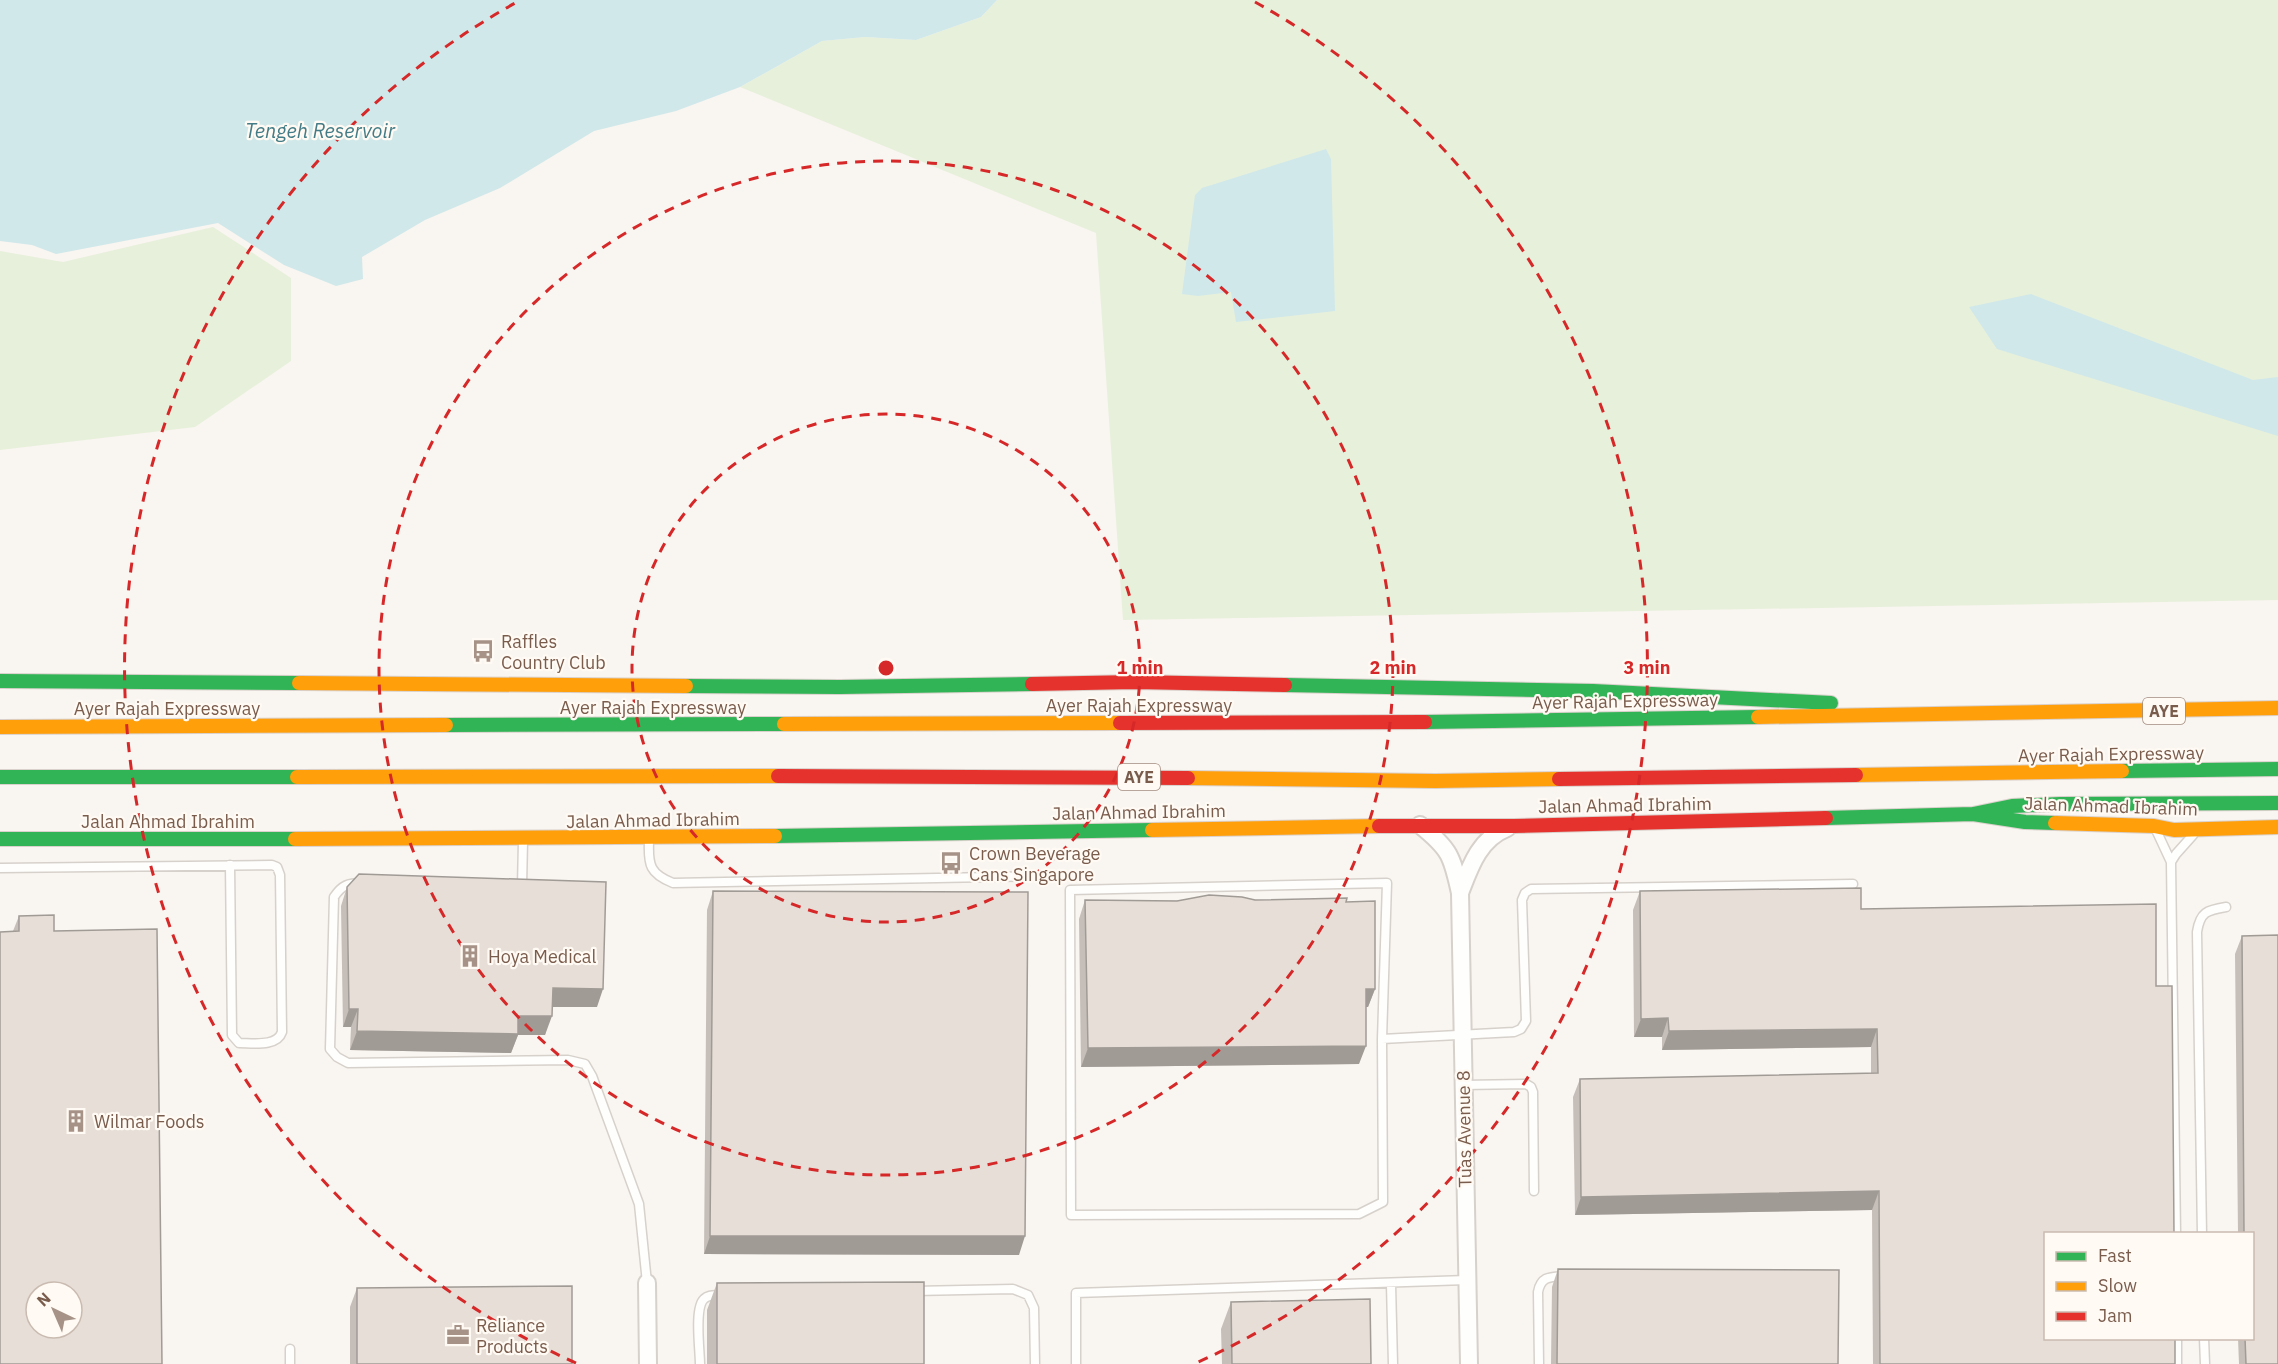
<svg xmlns="http://www.w3.org/2000/svg" width="2278" height="1364" font-family="'IBM Plex Sans',sans-serif">
<style>
.green{fill:#e7f0db}
.water{fill:#d0e8ea}
.lines{fill:none;stroke-linecap:round;stroke-linejoin:round}
.lane-casing{stroke:#d7d1cb;stroke-width:11}
.street-casing{stroke:#d7d1cb;stroke-width:20}
.fast-casing{stroke:#dad1cc;stroke-width:16}
.slow-casing{stroke:#dad1cc;stroke-width:16}
.jam-casing{stroke:#dad1cc;stroke-width:16}
.lane{stroke:#fefefd;stroke-width:8}
.street{stroke:#fefefd;stroke-width:16}
.fast{stroke:#30b455;stroke-width:14}
.slow{stroke:#ff9f0a;stroke-width:14}
.jam{stroke:#e5322d;stroke-width:14}
.wall{fill:#c6bfb9}
.shaded-wall{fill:#a19b96}
.building{fill:#e6ded7;stroke:#a19b96;stroke-width:1.5;fill-rule:evenodd}
.ring{fill:none;stroke:#d62828;stroke-width:3;stroke-dasharray:10 8}
.labels{text-anchor:middle;dominant-baseline:central;stroke-width:4.5;stroke-linejoin:round;paint-order:stroke}
.shield{fill:#fffaf3;stroke:#a28b7f;stroke-width:1.5}
.shield-label{font-size:16px;font-weight:bold;fill:#7a5c4d}
.poi-label{font-size:18px;fill:#7a5c4d;stroke:#fffaf3;text-anchor:start}
.street-label{font-size:18px;fill:#7a5c4d;stroke:#fffaf3}
.water-label{font-size:20px;font-style:italic;fill:#437c86;stroke:#fffaf3}
.centre{fill:#d62828;stroke:#fffaf3;stroke-width:3}
.ring-label{font-size:18px;text-anchor:middle;font-weight:bold;fill:#d62828;stroke:#fffaf3;stroke-width:4.5;stroke-linejoin:round;paint-order:stroke}
</style>
<rect width="100%" height="100%" fill="#f9f5f0"/>
<path class="green" d="M 997,0 L 2278,0 L 2278,600 L 1123,620 L 1096,233 L 740,87 L 822,41 L 865,37 L 916,40 L 981,17 Z
M 213,227 L 291,278 L 291,361 L 195,427 L 0,450 L 0,251 L 63,262 Z"/>
<path class="water" d="M 0,0 L 997,0 L 981,17 L 916,40 L 865,37 L 822,41 L 740,87 L 676,111 L 594,131 L 500,188 L 425,220 L 362,257 L 363,279 L 336,286 L 284,265 L 218,223 L 56,254 L 32,245 L 0,241 Z
M 1326,149 L 1331,159 L 1335,311 L 1236,322 L 1231,292 L 1198,296 L 1182,294 L 1195,195 L 1202,188 Z
M 2031,294 L 2253,380 L 2278,377 L 2278,436 L 1997,349 L 1969,307 Z"/>
<g class="lines">
<g class="lane-casing">
<path id="lane" d="M 2157,832 L 2171,862 L 2176,1234
M 649,842 C 648,865 650,874 673,883 L 1042,876
M 2171,862 L 2176,854 L 2193,835
M 0,868 L 272,865 L 277,867 L 280,875 L 282,1032 C 277,1047 253,1043 239,1043 L 232,1035 L 230,865
M 362,883 C 348,883 342,885 334,897 L 330,1049 L 337,1057 L 348,1063 L 568,1060 L 585,1064 L 592,1076 L 639,1204 L 647,1283
M 1387,883 L 1382,1039 L 1383,1202 L 1359,1214 L 1071,1215 L 1070,890 Z
M 522,886 L 523,841
M 1382,1039 L 1514,1032 L 1521,1029 L 1526,1021 L 1522,900 L 1525,893 L 1531,889 L 1853,884
M 1463,1085 L 1526,1084 L 1531,1087 L 1533,1092 L 1534,1191
M 2202,1234 L 2197,932 C 2200,912 2207,910 2226,907
M 1391,1284 L 1393,1364
M 914,1291 L 1013,1289 L 1028,1295 L 1034,1308 L 1035,1364
M 2177,1338 L 2177,1364
M 2204,1338 L 2205,1364
M 290,1364 L 290,1349
M 700,1364 C 700,1350 694,1308 704,1299 C 709,1294 715,1296 722,1295
M 1076,1364 L 1076,1293 L 1467,1280
M 1539,1364 L 1538,1292 C 1541,1276 1550,1277 1565,1276"/>
</g>
<g class="street-casing">
<path id="street" d="M 1420,825 C 1450,849 1452,856 1460,893 L 1469,1364
M 1460,893 C 1470,867 1479,839 1507,828
M 647,1283 L 648,1364"/>
</g>
<g class="fast-casing">
<path id="fast" d="M 0,681 L 299,683
M 1285,685 L 1593,691 L 1831,703
M 686,686 L 840,687 L 1032,684
M 1425,722 L 1758,717
M 446,725 L 784,724
M 2122,771 L 2278,769
M 0,777 L 297,777
M 1973,814 L 2012,806 L 2060,804 L 2278,803
M 1826,818 L 1973,814 L 2025,822 L 2055,823
M 775,836 L 1152,830
M 0,839 L 295,839"/>
</g>
<g class="slow-casing">
<path id="slow" d="M 299,683 L 686,686
M 1758,717 L 2278,708
M 784,724 L 1120,723
M 0,727 L 446,725
M 1856,775 L 2122,771
M 297,777 L 778,776
M 1188,778 L 1435,781 L 1559,779
M 2055,823 L 2154,826 L 2174,830 L 2278,827
M 1152,830 L 1379,826
M 295,839 L 775,836"/>
</g>
<g class="jam-casing">
<path id="jam" d="M 1032,684 L 1135,682 L 1285,685
M 1120,723 L 1425,722
M 778,776 L 1188,778
M 1559,779 L 1856,775
M 1379,826 L 1514,826 L 1826,818"/>
</g>
<use href="#lane" class="lane"/>
<use href="#street" class="street"/>
<use href="#fast" class="fast"/>
<use href="#slow" class="slow"/>
<use href="#jam" class="jam"/>
</g>
<path class="wall" d="M 347,887 L 597,1007 L 552,1007 L 545,1035 L 518,1035 L 511,1053 L 350,1050 L 351,1027 L 343,1027 L 341,906 Z
M 713,891 L 1019,1255 L 704,1254 L 707,910 Z
M 1640,891 L 1861,909 L 2156,986 L 2175,1364 L 1873,1364 L 1872,1210 L 1575,1215 L 1573,1097 L 1580,1079 L 1871,1073 L 1871,1047 L 1662,1050 L 1662,1037 L 1634,1037 L 1633,910 Z
M 1085,900 L 1346,902 L 1375,989 L 1368,1007 L 1366,1007 L 1359,1064 L 1081,1067 L 1079,919 Z
M 19,916 L 54,931 L 13,931 Z
M 2242,936 L 2278,1364 L 2239,1364 L 2238,1338 L 2253,1338 L 2253,1233 L 2238,1233 L 2235,954 Z
M 1558,1269 L 1838,1364 L 1551,1364 L 1552,1287 Z
M 717,1283 L 924,1364 L 707,1364 L 707,1310 Z
M 357,1288 L 572,1364 L 350,1364 L 350,1307 Z
M 1231,1302 L 1371,1364 L 1222,1364 L 1221,1329 Z"/>
<path class="shaded-wall" d="M 553,988 L 603,989 L 597,1007 L 546,1007 Z
M 1366,989 L 1375,989 L 1368,1007 L 1359,1007 Z
M 349,1009 L 358,1009 L 351,1027 L 343,1027 Z
M 518,1016 L 552,1016 L 545,1035 L 518,1035 L 511,1053 L 350,1050 L 357,1031 Z
M 1668,1018 L 1662,1037 L 1634,1037 L 1641,1019 Z
M 1877,1029 L 1871,1047 L 1662,1050 L 1669,1031 Z
M 1366,1046 L 1359,1064 L 1081,1067 L 1088,1048 Z
M 1879,1191 L 1872,1210 L 1575,1215 L 1581,1197 Z
M 710,1236 L 1025,1236 L 1019,1255 L 704,1254 Z"/>
<path class="building" d="M 359,874 L 606,882 L 603,989 L 553,988 L 552,1016 L 518,1016 L 518,1034 L 357,1031 L 358,1009 L 349,1009 L 347,887 Z
M 1861,888 L 1861,909 L 2156,904 L 2156,986 L 2172,986 L 2174,1233 L 2046,1233 L 2046,1338 L 2175,1338 L 2175,1364 L 1880,1364 L 1879,1191 L 1581,1197 L 1580,1079 L 1878,1073 L 1877,1029 L 1669,1031 L 1668,1018 L 1641,1019 L 1640,891 Z
M 713,891 L 1028,892 L 1025,1236 L 710,1236 Z
M 1209,895 L 1242,897 L 1255,900 L 1347,898 L 1346,902 L 1375,901 L 1375,989 L 1366,989 L 1366,1046 L 1088,1048 L 1085,900 L 1177,901 Z
M 54,915 L 54,931 L 157,929 L 162,1364 L 0,1364 L 0,932 L 19,931 L 19,916 ZM 36,1292 L 72,1292 L 72,1328 L 36,1328 Z
M 2278,935 L 2278,1364 L 2246,1364 L 2245,1338 L 2253,1338 L 2253,1233 L 2244,1233 L 2242,936 Z
M 1558,1269 L 1839,1270 L 1838,1364 L 1557,1364 Z
M 924,1282 L 924,1364 L 717,1364 L 717,1283 Z
M 572,1286 L 572,1364 L 357,1364 L 357,1288 Z
M 1370,1299 L 1371,1364 L 1232,1364 L 1231,1302 Z"/>
<g class="ring">
<circle cx="886" cy="668" r="254"/>
<circle cx="886" cy="668" r="507"/>
<path d="M576 1363A761 761 0 0 1 517 2M1255 2A761 761 0 0 1 1196 1363"/>
</g>
<defs>
<g id="bus-bare" transform="scale(1.8)"><path d="M-5-6H5V4H4V6H2V4H-2V6H-4V4H-5ZM-3.5-4V0h7V-4ZM-3.5 1.2v1.5H-2V1.2ZM2 1.2v1.5H3.5V1.2Z" fill="#a69286" stroke="#fffaf3" stroke-width="2.5" paint-order="stroke"/></g>
<g id="building-bare" transform="scale(1.8)"><path d="M-4-6H4V6H1V3H-1V6H-4ZM-2.5-4.3h1.7v1.8h-1.7ZM.8-4.3h1.7v1.8H.8ZM-2.5-1h1.7V.8h-1.7ZM.8-1h1.7V.8H.8Z" fill="#a69286" stroke="#fffaf3" stroke-width="2.5" paint-order="stroke"/></g>
<g id="office-bare" transform="scale(1.8)"><path d="M-6-3h4V-5.5h4V-3h4V5H-6ZM-1-4.5V-3h2v-1.5ZM-6 0V1H6V0Z" fill="#a69286" stroke="#fffaf3" stroke-width="2.5" paint-order="stroke"/></g>
</defs>
<g fill-rule="evenodd">
<use href="#bus-bare" x="483" y="651"/>
<use href="#bus-bare" x="951" y="863"/>
<use href="#building-bare" x="470" y="956"/>
<use href="#building-bare" x="76" y="1121"/>
<use href="#office-bare" x="458" y="1335"/>
</g>
<g class="labels">
<g class="shield">
<rect x="2143" y="698" width="42" height="26" rx="4.5"/>
<rect x="1118" y="764" width="42" height="26" rx="4.5"/>
</g>
<g class="shield-label">
<text x="2164" y="711">AYE</text>
<text x="1139" y="777">AYE</text>
</g>
<g class="poi-label">
<text x="501" y="641">Raffles<tspan x="501" dy="21">Country Club</tspan></text>
<text x="969" y="853">Crown Beverage<tspan x="969" dy="21">Cans Singapore</tspan></text>
<text x="488" y="956">Hoya Medical</text>
<text x="94" y="1121">Wilmar Foods</text>
<text x="476" y="1325">Reliance<tspan x="476" dy="21">Products</tspan></text>
</g>
<g class="street-label">
<text transform="translate(1625 701) rotate(-1)">Ayer Rajah Expressway</text>
<text x="1139" y="705">Ayer Rajah Expressway</text>
<text x="653" y="707">Ayer Rajah Expressway</text>
<text x="167" y="708">Ayer Rajah Expressway</text>
<text transform="translate(2111 754) rotate(-1)">Ayer Rajah Expressway</text>
<text transform="translate(1625 805) rotate(-1)">Jalan Ahmad Ibrahim</text>
<text transform="translate(2111 806) rotate(2)">Jalan Ahmad Ibrahim</text>
<text transform="translate(1139 812) rotate(-1)">Jalan Ahmad Ibrahim</text>
<text transform="translate(653 820) rotate(-1)">Jalan Ahmad Ibrahim</text>
<text x="168" y="821">Jalan Ahmad Ibrahim</text>
<text transform="translate(1464 1129) rotate(-91)">Tuas Avenue 8</text>
</g>
<g class="water-label">
<text x="320" y="130">Tengeh Reservoir</text>
</g>
</g>
<circle cx="886" cy="668" r="9" class="centre"/>
<g class="ring-label">
<text x="1140" y="674">1 min</text>
<text x="1393" y="674">2 min</text>
<text x="1647" y="674">3 min</text>
</g>
<rect x="2044" y="1232" width="210" height="108" fill="#fffaf3" stroke="#cabbb1" stroke-width="1.5"/>
<rect x="2056" y="1252" width="30" height="9" fill="#30b455" stroke="#cabbb1" stroke-width="1.5"/>
<text x="2098" y="1262" font-size="18" fill="#7a5c4d">Fast</text>
<rect x="2056" y="1282" width="30" height="9" fill="#ff9f0a" stroke="#cabbb1" stroke-width="1.5"/>
<text x="2098" y="1292" font-size="18" fill="#7a5c4d">Slow</text>
<rect x="2056" y="1312" width="30" height="9" fill="#e5322d" stroke="#cabbb1" stroke-width="1.5"/>
<text x="2098" y="1322" font-size="18" fill="#7a5c4d">Jam</text>
<g transform="translate(54 1310) rotate(316)"><circle r="28" fill="#fffaf3" stroke="#cabbb1" stroke-width="1.5"/>
<path d="M0-4.5L10 22L0 15L-10 22Z" fill="#a69286"/>
<text y="-9" font-size="16" font-weight="bold" text-anchor="middle" fill="#7a5c4d">N</text>
</g>
</svg>
